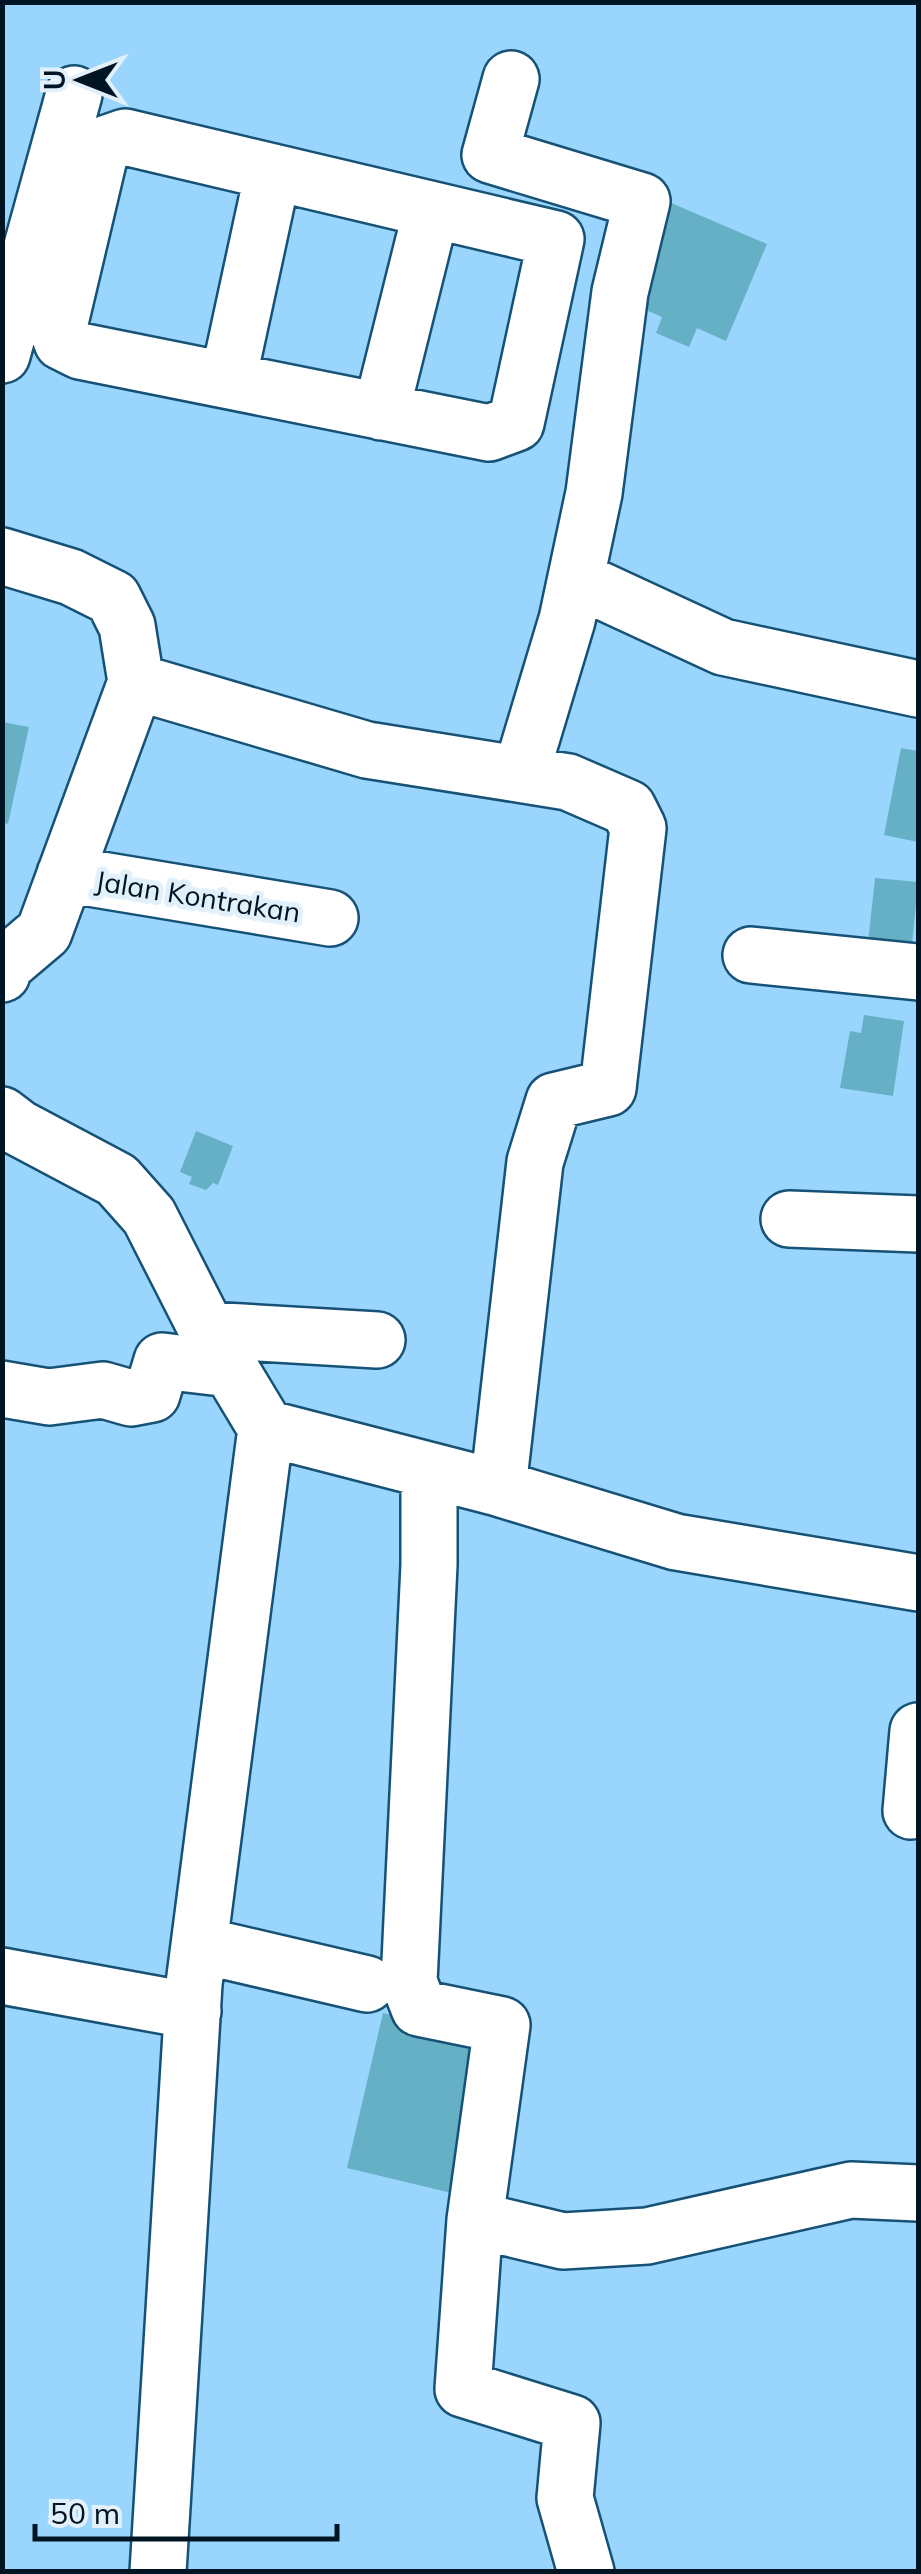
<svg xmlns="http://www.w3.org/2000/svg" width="921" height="2574" font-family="Mulish,sans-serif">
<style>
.building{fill:#66b0c6}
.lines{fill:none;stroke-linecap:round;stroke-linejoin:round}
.minor-casing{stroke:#165275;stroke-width:60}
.minor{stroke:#fff;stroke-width:55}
.labels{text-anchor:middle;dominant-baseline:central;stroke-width:10;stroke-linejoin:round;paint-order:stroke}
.street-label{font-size:28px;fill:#001523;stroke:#e1f0fa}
</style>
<rect width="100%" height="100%" fill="#9ad5fd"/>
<path class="building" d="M 669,202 L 767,244 L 726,341 L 697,328 L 689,347 L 656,333 L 662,317 L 627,302 Z
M 2,722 L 29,727 L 8,824 L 2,822 Z
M 901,748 L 918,751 L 918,842 L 884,835 Z
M 875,878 L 918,882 L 910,965 L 866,961 Z
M 864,1015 L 904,1021 L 893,1096 L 840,1088 L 850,1031 L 861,1033 Z
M 196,1131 L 233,1146 L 218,1185 L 213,1183 L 206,1190 L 189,1184 L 192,1177 L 180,1172 Z
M 383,2013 L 496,2040 L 460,2195 L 347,2168 Z"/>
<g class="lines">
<g class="minor-casing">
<path id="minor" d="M 511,79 L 490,155 L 642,201 L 620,292 L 594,493 L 567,620 L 521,773
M 125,137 L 556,239 L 516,423 L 489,433 L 80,351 L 62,342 L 58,331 L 102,145 Z
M 2,355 L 74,94
M 228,380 L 273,172
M 381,412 L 431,212
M 2,556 L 71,577 L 113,598 L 127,626 L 136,682 L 44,932 L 5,965 L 2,974
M 576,579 L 723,647 L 918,689
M 136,682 L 367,750 L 568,782 L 628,808 L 638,828 L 608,1088 L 554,1101 L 535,1162 L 498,1488
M 65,874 L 330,918
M 751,955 L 918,972
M 2,1115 L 19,1128 L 117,1180 L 149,1216 L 207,1330 L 266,1428 L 194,1984 L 158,2572
M 789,1219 L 918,1224
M 207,1330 L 377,1340
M 2,1389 L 49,1397 L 103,1390 L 131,1398 L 152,1394 L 162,1361 L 230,1369
M 266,1428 L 498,1488 L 676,1542 L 918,1583
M 429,1471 L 429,1565 L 409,1982 L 419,2008 L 502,2025 L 475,2220 L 463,2389 L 572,2423 L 565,2498 L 586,2572
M 911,1811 L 918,1731
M 200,1945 L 367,1984
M 2,1976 L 193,2011
M 475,2220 L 563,2241 L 647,2236 L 851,2190 L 918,2193"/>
</g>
<use href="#minor" class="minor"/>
</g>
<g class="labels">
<g class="street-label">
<text transform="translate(198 896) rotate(9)">Jalan Kontrakan</text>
</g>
</g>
<rect width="921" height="2574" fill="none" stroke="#001523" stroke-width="10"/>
<g transform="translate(80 80) rotate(270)" stroke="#e1f0fa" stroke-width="8" paint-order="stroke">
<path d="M0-8L18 38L0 25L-18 38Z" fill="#001523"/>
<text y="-15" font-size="28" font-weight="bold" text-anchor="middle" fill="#001523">U</text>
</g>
<path d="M35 2524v15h302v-15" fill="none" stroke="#001523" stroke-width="5"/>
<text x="50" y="2524" font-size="30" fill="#001523" stroke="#e1f0fa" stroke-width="8" paint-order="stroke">50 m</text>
</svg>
